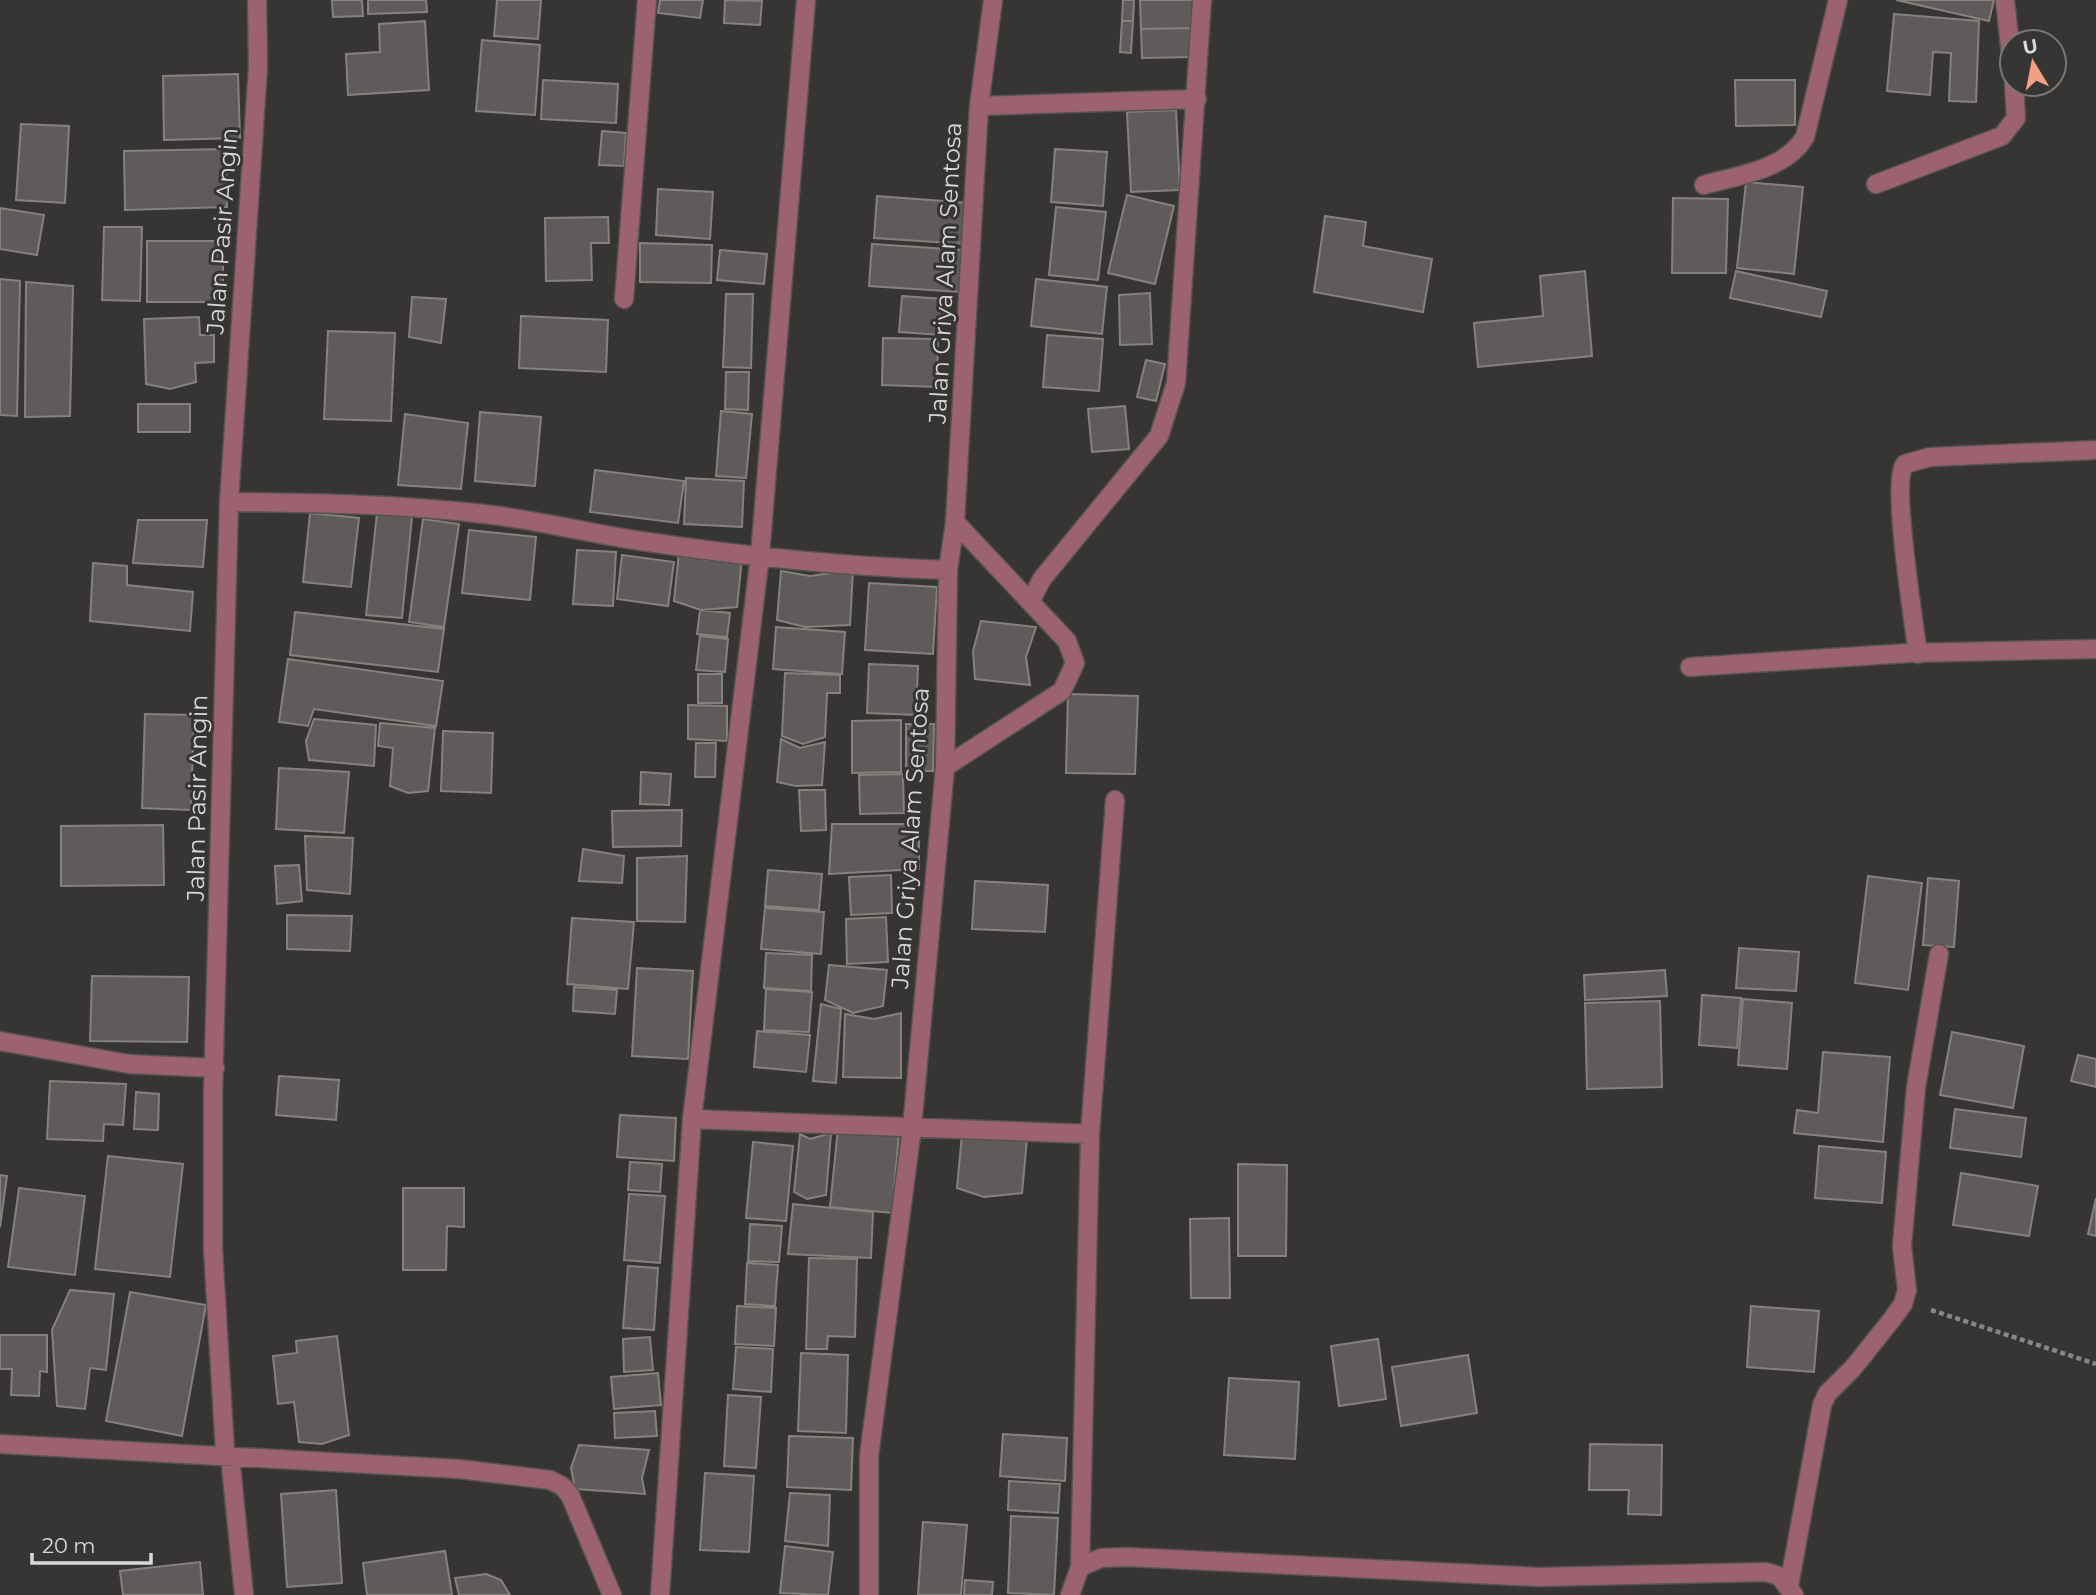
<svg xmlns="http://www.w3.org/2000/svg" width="2096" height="1595" font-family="Montserrat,sans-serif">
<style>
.building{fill:#5f5b5a;stroke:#84817f;stroke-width:2}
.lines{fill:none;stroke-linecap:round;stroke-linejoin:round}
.minor-casing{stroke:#545351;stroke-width:21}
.path{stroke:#888785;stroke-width:4.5;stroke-dasharray:5 3.5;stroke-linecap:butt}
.minor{stroke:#9d6271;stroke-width:18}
.labels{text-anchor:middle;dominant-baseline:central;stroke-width:6;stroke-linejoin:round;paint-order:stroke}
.street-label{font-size:24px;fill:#dad9d7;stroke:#373533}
</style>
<rect width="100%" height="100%" fill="#373533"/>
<path class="building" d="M 332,0 L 362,0 L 363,16 L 333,17 Z
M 368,0 L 426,0 L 427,12 L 368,14 Z
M 497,0 L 541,0 L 538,39 L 494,36 Z
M 660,0 L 703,0 L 700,18 L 658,13 Z
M 725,0 L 762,1 L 760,25 L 724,23 Z
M 1123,0 L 1134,0 L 1133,21 L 1122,21 Z
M 1140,0 L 1193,0 L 1193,28 L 1141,29 Z
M 1896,0 L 1994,0 L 1989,21 Z
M 1894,14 L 1979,21 L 1976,102 L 1949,101 L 1951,53 L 1933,52 L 1930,95 L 1887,91 Z
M 425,21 L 429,90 L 348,95 L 346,54 L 380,52 L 379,24 Z
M 1122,21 L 1133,21 L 1131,53 L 1120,52 Z
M 1193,28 L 1193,57 L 1142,58 L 1141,29 Z
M 482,40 L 540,45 L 535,115 L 476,111 Z
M 238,74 L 240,138 L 164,140 L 163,76 Z
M 543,80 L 618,84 L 616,123 L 541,119 Z
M 1735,80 L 1795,80 L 1795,125 L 1736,126 Z
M 1176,110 L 1180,190 L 1131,192 L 1127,112 Z
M 21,124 L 69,126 L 65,203 L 16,200 Z
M 602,131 L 626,133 L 624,166 L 599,165 Z
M 226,149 L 227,207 L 125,210 L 124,151 Z
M 1055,149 L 1107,152 L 1103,206 L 1051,202 Z
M 1746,182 L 1803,187 L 1794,274 L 1737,268 Z
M 658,189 L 713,192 L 710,239 L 656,235 Z
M 1127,195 L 1174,206 L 1155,284 L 1108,273 Z
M 877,196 L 969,203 L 966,244 L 874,238 Z
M 1673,198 L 1728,199 L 1726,273 L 1672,273 Z
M 1056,207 L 1106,212 L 1098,280 L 1049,275 Z
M 0,208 L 44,215 L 37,255 L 0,249 Z
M 1325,216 L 1366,222 L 1363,246 L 1432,259 L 1423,312 L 1314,292 Z
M 608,217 L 609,243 L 591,243 L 592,280 L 546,281 L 545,218 Z
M 104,227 L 142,227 L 140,301 L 102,300 Z
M 147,241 L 223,241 L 223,302 L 147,302 Z
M 640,243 L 712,245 L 711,283 L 640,282 Z
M 872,244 L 963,250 L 960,292 L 869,286 Z
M 720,250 L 767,254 L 764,284 L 717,280 Z
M 1585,271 L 1592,356 L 1478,367 L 1474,323 L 1543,316 L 1540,276 Z
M 1736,271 L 1827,291 L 1821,317 L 1730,298 Z
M 0,279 L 20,281 L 17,416 L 0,415 Z
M 1036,279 L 1107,287 L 1102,334 L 1031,326 Z
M 26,282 L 73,286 L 70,416 L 25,417 Z
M 1150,293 L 1152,344 L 1120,345 L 1119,295 Z
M 726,294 L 753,294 L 751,368 L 723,367 Z
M 902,296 L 944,299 L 941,335 L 899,332 Z
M 412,297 L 446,299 L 441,343 L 409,337 Z
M 521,316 L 608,320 L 606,372 L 519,368 Z
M 199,317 L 200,335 L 214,335 L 214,362 L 195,363 L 196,382 L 170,389 L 146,384 L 144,319 Z
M 328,331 L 395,333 L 391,421 L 324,419 Z
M 1047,335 L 1103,339 L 1099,391 L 1043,387 Z
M 883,338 L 938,339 L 937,387 L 882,385 Z
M 1146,360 L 1165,364 L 1156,401 L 1137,397 Z
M 726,372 L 749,372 L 748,410 L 725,409 Z
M 138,404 L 190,404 L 190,432 L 138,432 Z
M 1125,406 L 1129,449 L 1092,452 L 1088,409 Z
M 721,411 L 752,414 L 746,478 L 716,476 Z
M 480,412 L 541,417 L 535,486 L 475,481 Z
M 405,414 L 468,423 L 461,489 L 398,485 Z
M 595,470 L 684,481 L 678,523 L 590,512 Z
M 686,478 L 744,481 L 742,527 L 684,524 Z
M 310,513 L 359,518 L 351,587 L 303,582 Z
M 377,513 L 412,517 L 402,618 L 366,615 Z
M 423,519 L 459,524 L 444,627 L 409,622 Z
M 138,520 L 207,520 L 203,567 L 133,563 Z
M 469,530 L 536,537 L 530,600 L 462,593 Z
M 577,550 L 616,552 L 613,606 L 573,604 Z
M 679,552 L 706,560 L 742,558 L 737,607 L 701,610 L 674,601 Z
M 622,555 L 674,562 L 668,606 L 617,599 Z
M 93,563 L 127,566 L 127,585 L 193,592 L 190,631 L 90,621 Z
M 853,570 L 850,625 L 805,627 L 777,620 L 781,571 L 810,576 Z
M 869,583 L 937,587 L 933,654 L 865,650 Z
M 700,610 L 730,613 L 727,637 L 697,634 Z
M 295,612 L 444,629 L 438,672 L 290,655 Z
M 981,621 L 1036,627 L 1026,657 L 1030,685 L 975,679 L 973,651 Z
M 776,627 L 845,632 L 842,674 L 773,669 Z
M 700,636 L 728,639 L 725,672 L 696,670 Z
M 288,659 L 443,681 L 436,726 L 314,709 L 308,726 L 279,722 Z
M 869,664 L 918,666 L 916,715 L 867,713 Z
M 785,673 L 840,675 L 840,693 L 827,693 L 825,737 L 803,744 L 782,736 Z
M 698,674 L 722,674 L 722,703 L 698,703 Z
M 1068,694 L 1138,696 L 1135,774 L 1066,773 Z
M 688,705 L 727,706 L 727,741 L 688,739 Z
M 145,714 L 194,715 L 191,810 L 142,808 Z
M 314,719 L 376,725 L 374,766 L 309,760 L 306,741 Z
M 901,720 L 901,772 L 852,773 L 852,721 Z
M 380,723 L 435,728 L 428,791 L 408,793 L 390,786 L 393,748 L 378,746 Z
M 906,724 L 934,724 L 933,771 L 906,771 Z
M 443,731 L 493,733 L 491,793 L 441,791 Z
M 781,739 L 800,748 L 825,742 L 822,785 L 796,786 L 777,782 Z
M 696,743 L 716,743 L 715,777 L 695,777 Z
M 279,768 L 349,772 L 344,833 L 276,829 Z
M 641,772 L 671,774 L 669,805 L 640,804 Z
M 903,774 L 904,813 L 860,814 L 859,775 Z
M 799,790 L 825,790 L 826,830 L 801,831 Z
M 682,810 L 681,846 L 613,847 L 612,811 Z
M 832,824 L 919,824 L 919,869 L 829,874 Z
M 163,825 L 164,885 L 61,886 L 61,826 Z
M 305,836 L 353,838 L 350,894 L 307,890 Z
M 583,849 L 624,856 L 622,883 L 579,881 Z
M 687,856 L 685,922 L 637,921 L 637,858 Z
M 299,865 L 302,901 L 277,904 L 275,866 Z
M 768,870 L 822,874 L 819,910 L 765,906 Z
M 891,875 L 892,913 L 851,915 L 849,877 Z
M 1868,876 L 1922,883 L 1908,990 L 1855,983 Z
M 1928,878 L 1959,881 L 1954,947 L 1923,945 Z
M 975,881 L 1048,885 L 1045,932 L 972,929 Z
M 765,908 L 824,912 L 821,954 L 761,949 Z
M 287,915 L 352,916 L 350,951 L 287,949 Z
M 886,917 L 888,962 L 847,964 L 846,919 Z
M 572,918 L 634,922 L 628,989 L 567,984 Z
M 1739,948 L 1799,952 L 1796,991 L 1736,988 Z
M 766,953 L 812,955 L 811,991 L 764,988 Z
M 829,965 L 887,970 L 883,1006 L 853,1013 L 825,1000 Z
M 637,968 L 693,971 L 688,1059 L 632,1056 Z
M 1665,970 L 1667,996 L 1585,1000 L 1584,975 Z
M 92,976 L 189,977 L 187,1042 L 90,1041 Z
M 574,987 L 617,990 L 615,1014 L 573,1011 Z
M 766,989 L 812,992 L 809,1032 L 764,1030 Z
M 1702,995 L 1741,998 L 1737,1048 L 1699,1045 Z
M 1743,999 L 1792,1003 L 1787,1069 L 1738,1065 Z
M 1660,1001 L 1662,1087 L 1587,1089 L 1585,1003 Z
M 821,1004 L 841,1009 L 836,1083 L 813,1081 Z
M 901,1013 L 901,1078 L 843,1077 L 845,1014 L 874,1019 Z
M 757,1031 L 810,1035 L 806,1072 L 754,1067 Z
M 1952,1032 L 2024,1046 L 2013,1108 L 1940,1095 Z
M 1823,1052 L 1890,1057 L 1883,1142 L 1794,1133 L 1797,1110 L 1818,1113 Z
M 2078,1055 L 2096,1059 L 2096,1087 L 2071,1081 Z
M 279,1076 L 339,1080 L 336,1120 L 276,1115 Z
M 50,1081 L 126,1084 L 123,1125 L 104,1124 L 103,1141 L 47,1139 Z
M 136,1092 L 159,1094 L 158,1130 L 134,1129 Z
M 1955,1109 L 2026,1118 L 2021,1157 L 1950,1148 Z
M 620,1115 L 676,1118 L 674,1161 L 617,1157 Z
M 838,1128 L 899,1133 L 892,1213 L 830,1207 Z
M 831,1133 L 826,1195 L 807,1199 L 794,1192 L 800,1134 L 810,1139 Z
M 962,1134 L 993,1140 L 1027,1139 L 1022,1193 L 984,1197 L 957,1188 Z
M 753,1142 L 793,1146 L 786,1221 L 746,1218 Z
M 1819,1146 L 1886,1152 L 1882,1203 L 1815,1198 Z
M 108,1156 L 183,1164 L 170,1277 L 95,1269 Z
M 630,1162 L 662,1164 L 660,1192 L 628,1190 Z
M 1238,1164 L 1287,1165 L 1286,1256 L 1238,1256 Z
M 1961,1173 L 2038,1186 L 2029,1236 L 1953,1225 Z
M 0,1175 L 7,1176 L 0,1227 Z
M 19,1188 L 85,1196 L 75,1275 L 8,1267 Z
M 403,1188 L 464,1188 L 464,1227 L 447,1226 L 446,1270 L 403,1270 Z
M 629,1194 L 665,1196 L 660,1263 L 624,1260 Z
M 2096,1198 L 2096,1236 L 2088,1234 Z
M 793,1204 L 873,1212 L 871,1258 L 788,1254 Z
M 1229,1218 L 1230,1298 L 1191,1298 L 1190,1219 Z
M 750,1224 L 782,1226 L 779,1262 L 748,1261 Z
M 809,1258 L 857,1259 L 855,1337 L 828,1336 L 827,1349 L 806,1349 Z
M 747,1263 L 778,1265 L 775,1306 L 745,1304 Z
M 628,1266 L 658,1268 L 654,1330 L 623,1328 Z
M 70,1290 L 114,1294 L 106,1370 L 90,1368 L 85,1409 L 57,1406 L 52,1330 Z
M 130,1292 L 206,1305 L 182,1436 L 106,1421 Z
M 737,1306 L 776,1308 L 774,1346 L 735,1344 Z
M 1751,1306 L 1819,1311 L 1814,1372 L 1747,1367 Z
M 0,1335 L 47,1335 L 47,1372 L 40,1371 L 39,1396 L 11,1395 L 12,1369 L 0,1369 Z
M 337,1336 L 349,1435 L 322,1444 L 299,1442 L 294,1402 L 278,1404 L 273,1356 L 297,1353 L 296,1341 Z
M 650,1337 L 653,1370 L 624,1372 L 623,1339 Z
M 1378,1339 L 1386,1399 L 1339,1406 L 1331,1346 Z
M 736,1347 L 773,1349 L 771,1392 L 733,1389 Z
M 801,1353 L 848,1355 L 846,1433 L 798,1431 Z
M 1468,1355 L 1477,1413 L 1401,1426 L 1392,1367 Z
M 658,1373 L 661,1405 L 614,1409 L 611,1377 Z
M 1229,1378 L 1299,1382 L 1295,1459 L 1224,1455 Z
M 728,1395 L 761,1397 L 756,1468 L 724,1466 Z
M 655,1411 L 657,1436 L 615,1438 L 614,1413 Z
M 1003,1434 L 1067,1438 L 1065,1481 L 1000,1476 Z
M 789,1436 L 853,1438 L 851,1490 L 787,1487 Z
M 1590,1444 L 1662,1445 L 1661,1515 L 1628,1514 L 1629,1490 L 1589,1490 Z
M 579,1445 L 649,1450 L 642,1478 L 645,1494 L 575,1489 L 571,1468 Z
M 705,1473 L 754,1476 L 749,1552 L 700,1550 Z
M 1009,1481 L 1060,1484 L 1058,1513 L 1008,1510 Z
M 336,1490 L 342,1583 L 287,1587 L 281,1494 Z
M 790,1493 L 830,1495 L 828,1546 L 785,1541 Z
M 1011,1516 L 1058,1518 L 1054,1595 L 1008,1593 Z
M 923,1522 L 967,1525 L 961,1595 L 918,1595 Z
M 785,1546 L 833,1552 L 828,1595 L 780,1593 Z
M 445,1551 L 452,1595 L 367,1595 L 363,1563 Z
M 200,1562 L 203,1595 L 123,1595 L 120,1571 Z
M 486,1574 L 501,1580 L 510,1595 L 459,1595 L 455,1578 Z
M 965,1580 L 993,1582 L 992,1595 L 964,1595 Z"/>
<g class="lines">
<g class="minor-casing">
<path id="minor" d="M 2005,0 L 2012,65
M 979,106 L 1197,99
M 1876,184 L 2002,136 L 2016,118 L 2014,84
M 1704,185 C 1739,175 1785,170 1805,137 L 1838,0
M 624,299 L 647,0
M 229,502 C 315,503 399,504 484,514 C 537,520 588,533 641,541 C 742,556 845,567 948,570
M 1031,600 L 1042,579 L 1159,436 L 1176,383 L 1202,0
M 1918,654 C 1914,624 1891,481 1905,464 L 1930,457 L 2096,450
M 1690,667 L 1909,653 L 2096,649
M 945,767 L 1062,691 L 1075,663 L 1067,641 L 955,522
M 0,1041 L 129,1064 L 215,1068
M 692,1119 L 1090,1134
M 0,1444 L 459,1469 L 550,1480 L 562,1486 L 570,1495 L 612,1595
M 1080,1567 L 1101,1558 L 1127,1557 L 1539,1577 L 1766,1572 L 1779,1576 L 1794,1595
M 1789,1586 L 1822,1405 L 1827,1394 L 1853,1368 L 1893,1318 L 1903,1304 L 1907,1290 L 1902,1246 L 1916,1087 L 1939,954
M 244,1595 L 230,1456 L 225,1451 L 213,1249 L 213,1093 L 229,502 L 258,67 L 257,0
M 660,1595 L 692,1119 L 760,555 L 806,0
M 869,1595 L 869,1456 L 912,1128 L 945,767 L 948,570 L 955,522 L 979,106 L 993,0
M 1070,1595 L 1080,1567 L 1090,1134 L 1115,800"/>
</g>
<path class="path" d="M 1931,1310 L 2096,1364"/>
<use href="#minor" class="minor"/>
</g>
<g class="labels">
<g class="street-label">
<text transform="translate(222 231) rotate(-86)">Jalan Pasir Angin</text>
<text transform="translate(945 273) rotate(-87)">Jalan Griya Alam Sentosa</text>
<text transform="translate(197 798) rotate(-89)">Jalan Pasir Angin</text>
<text transform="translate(910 838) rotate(-86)">Jalan Griya Alam Sentosa</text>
</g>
</g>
<g transform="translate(2033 63) rotate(350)"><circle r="33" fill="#373533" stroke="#787775" stroke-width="2"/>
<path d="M0-5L12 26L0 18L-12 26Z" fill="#f39f84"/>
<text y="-10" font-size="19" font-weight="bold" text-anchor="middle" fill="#dad9d7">U</text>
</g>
<path d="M32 1553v10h119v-10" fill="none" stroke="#dad9d7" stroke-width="3.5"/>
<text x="42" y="1553" font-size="21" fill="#dad9d7" stroke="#373533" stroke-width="5" paint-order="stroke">20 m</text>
</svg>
